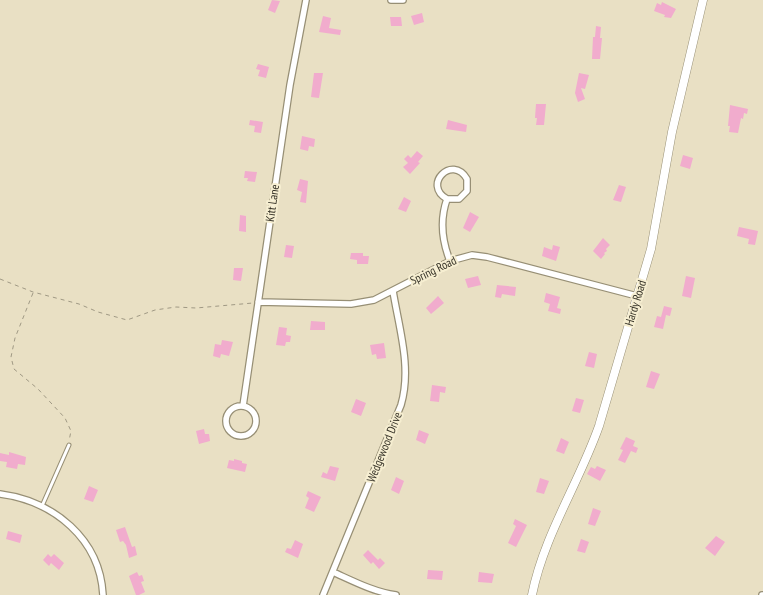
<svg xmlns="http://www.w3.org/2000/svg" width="763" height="595" font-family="'PT Sans Narrow',sans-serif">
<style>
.building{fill:#f1accd}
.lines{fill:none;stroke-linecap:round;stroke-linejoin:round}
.service-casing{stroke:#978f75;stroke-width:5}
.minor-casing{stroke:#978f75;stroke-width:8}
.tertiary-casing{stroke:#978f75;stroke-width:9}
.path{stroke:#a09984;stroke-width:1;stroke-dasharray:4 4;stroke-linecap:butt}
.service{stroke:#fff;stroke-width:3}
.minor{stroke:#fff;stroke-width:5.5}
.tertiary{stroke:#fff;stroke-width:8}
.labels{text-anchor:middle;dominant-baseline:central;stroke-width:4;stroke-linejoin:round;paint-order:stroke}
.street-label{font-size:12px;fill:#353227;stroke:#f6eed1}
</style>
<rect width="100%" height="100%" fill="#e9e0c4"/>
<path class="building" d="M 272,0 L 280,1 L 275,13 L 268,10 Z
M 662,2 L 676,9 L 671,18 L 664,17 L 665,15 L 654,11 L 657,3 L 661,5 Z
M 422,13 L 424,22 L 414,25 L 411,16 Z
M 323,16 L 331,18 L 329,28 L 341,30 L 340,35 L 319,32 Z
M 390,17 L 401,17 L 402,26 L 391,26 Z
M 596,26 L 601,27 L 600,38 L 602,38 L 600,59 L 592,59 L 593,37 L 595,37 Z
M 258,64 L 269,67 L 266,78 L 258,76 L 260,70 L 256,69 Z
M 314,73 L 323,73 L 319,98 L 311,97 Z
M 579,73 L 589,75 L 585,89 L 581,88 L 585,99 L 578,102 L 575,93 Z
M 536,104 L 546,104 L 544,125 L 536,125 L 537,118 L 535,118 Z
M 730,105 L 748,109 L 747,114 L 744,113 L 743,119 L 741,118 L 738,133 L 729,132 L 730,126 L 728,126 Z
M 250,120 L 263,122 L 261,133 L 254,132 L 255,126 L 249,125 Z
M 448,120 L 467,125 L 466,132 L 446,129 Z
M 302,136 L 315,139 L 314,147 L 309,146 L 308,151 L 300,149 Z
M 417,151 L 423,156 L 418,162 L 420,163 L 410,174 L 403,167 L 408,163 L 404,159 L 408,155 L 411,158 Z
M 683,155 L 693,158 L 690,169 L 680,166 Z
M 245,171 L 257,172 L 255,182 L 247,181 L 248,178 L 244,178 Z
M 300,179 L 308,181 L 306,203 L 300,202 L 302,192 L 297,190 Z
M 619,185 L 626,187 L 621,202 L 613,200 Z
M 404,197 L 411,201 L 406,212 L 398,209 Z
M 470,212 L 479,217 L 470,232 L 463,228 Z
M 240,215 L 246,216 L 246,232 L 239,231 Z
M 739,227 L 758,231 L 755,245 L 748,244 L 749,239 L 737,236 Z
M 603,238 L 610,245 L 606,249 L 607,251 L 604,253 L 605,254 L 601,259 L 593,251 Z
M 286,245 L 294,246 L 292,258 L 284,257 Z
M 553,245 L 560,247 L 556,261 L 542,256 L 544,247 L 552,250 Z
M 351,253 L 363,253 L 363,256 L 369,256 L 368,264 L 357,264 L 357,260 L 350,259 Z
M 234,268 L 243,268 L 241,281 L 233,280 Z
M 478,276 L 481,285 L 468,288 L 465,279 Z
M 686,276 L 695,278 L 691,298 L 682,296 Z
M 497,285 L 516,287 L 515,296 L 502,294 L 501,298 L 495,297 Z
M 546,293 L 560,297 L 557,308 L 561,309 L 560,314 L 548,311 L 550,304 L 544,302 Z
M 438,296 L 444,303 L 431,314 L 426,308 Z
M 664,306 L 672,308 L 670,316 L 666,315 L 663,329 L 654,327 L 657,316 L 661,317 Z
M 311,321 L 325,322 L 325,330 L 310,330 Z
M 279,327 L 287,328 L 286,335 L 291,336 L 290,342 L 286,342 L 285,346 L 276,345 Z
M 222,340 L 233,342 L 229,356 L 221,354 L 220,358 L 213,356 L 215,344 L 221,345 Z
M 384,343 L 386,358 L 377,359 L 376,354 L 372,355 L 370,345 Z
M 589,352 L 597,354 L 594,368 L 585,366 Z
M 651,371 L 660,374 L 654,389 L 646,387 Z
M 432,385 L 446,387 L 445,393 L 440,392 L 439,402 L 430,401 Z
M 576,398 L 584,400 L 580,413 L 572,411 Z
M 356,399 L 366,403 L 361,416 L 351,412 Z
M 204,429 L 205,434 L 209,434 L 210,441 L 199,444 L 196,431 Z
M 419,430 L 429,434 L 425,444 L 416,440 Z
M 626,437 L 635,441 L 633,446 L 638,448 L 636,453 L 631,451 L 625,463 L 618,460 L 623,450 L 620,449 Z
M 561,438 L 569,442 L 564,454 L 556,451 Z
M 9,452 L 26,457 L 25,465 L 18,464 L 17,469 L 6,467 L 7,462 L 0,461 L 0,453 L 9,455 Z
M 234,459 L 242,461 L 242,463 L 247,464 L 245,472 L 227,468 L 229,460 L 234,461 Z
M 330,466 L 339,468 L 335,481 L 321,477 L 323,472 L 327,474 Z
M 597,466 L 606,470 L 600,481 L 587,474 L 591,467 L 595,469 Z
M 396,477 L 404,481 L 399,494 L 391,490 Z
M 540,478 L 549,481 L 544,494 L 536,492 Z
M 89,486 L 98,490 L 93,502 L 84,499 Z
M 308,491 L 321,497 L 314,512 L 305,508 L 309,498 L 306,496 Z
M 593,508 L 601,511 L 595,526 L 588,524 Z
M 515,519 L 527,525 L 516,547 L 508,543 L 516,526 L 513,524 Z
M 125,527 L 132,547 L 135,546 L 137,555 L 129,558 L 126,545 L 123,541 L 120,542 L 116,530 Z
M 8,531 L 22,535 L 20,543 L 6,539 Z
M 716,536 L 725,542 L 715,556 L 705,548 Z
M 581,539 L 589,542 L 585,553 L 577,551 Z
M 295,540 L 303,544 L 298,558 L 285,552 L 287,548 L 291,549 Z
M 368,550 L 378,560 L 380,558 L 385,563 L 379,569 L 373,562 L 371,564 L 363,555 Z
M 48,554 L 51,557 L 54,554 L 64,563 L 59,570 L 51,563 L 49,566 L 43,560 Z
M 428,570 L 443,571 L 442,580 L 427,579 Z
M 137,572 L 139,576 L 142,575 L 144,581 L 141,582 L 145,592 L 139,595 L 136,595 L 129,576 Z
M 479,572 L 494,574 L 492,583 L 478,582 Z"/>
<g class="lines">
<g class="service-casing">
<path id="service" d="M 42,506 L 69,445"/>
</g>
<g class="minor-casing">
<path id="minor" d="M 391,0 L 403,0
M 447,199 L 459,199 L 467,191 L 467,179 C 452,154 422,185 447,199 C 440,219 442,241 450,261
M 258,302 L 351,304 L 374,300 L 450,261 L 472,255 L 487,257 L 637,296
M226 421a15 15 0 1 1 30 0a15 15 0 1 1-30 0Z
M 243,406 L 290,85 L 306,0
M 0,494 C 54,501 100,539 103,595
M 333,572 C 353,581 374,592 396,595
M 323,595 L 401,405 C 412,368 399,328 393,291
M 762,595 L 763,595"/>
</g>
<g class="tertiary-casing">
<path id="tertiary" d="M 532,595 C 544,535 579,483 599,426 L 651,249 L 672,132 L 703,0"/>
</g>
<path class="path" d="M 0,279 L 33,292 L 79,304 L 98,312 L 127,320 L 155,310 L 176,307 L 196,308 L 253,303
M 33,293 L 15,338 L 11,357 L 14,369 L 38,389 L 65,418 L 71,431 L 69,441"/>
<use href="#service" class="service"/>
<use href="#minor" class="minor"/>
<use href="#tertiary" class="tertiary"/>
</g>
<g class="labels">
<g class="street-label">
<text transform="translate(272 203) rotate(-82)">Kitt Lane</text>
<text transform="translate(433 270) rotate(-26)">Spring Road</text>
<text transform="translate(635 303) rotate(-73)">Hardy Road</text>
<text transform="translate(384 447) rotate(-68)">Wedgewood Drive</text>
</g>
</g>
</svg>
